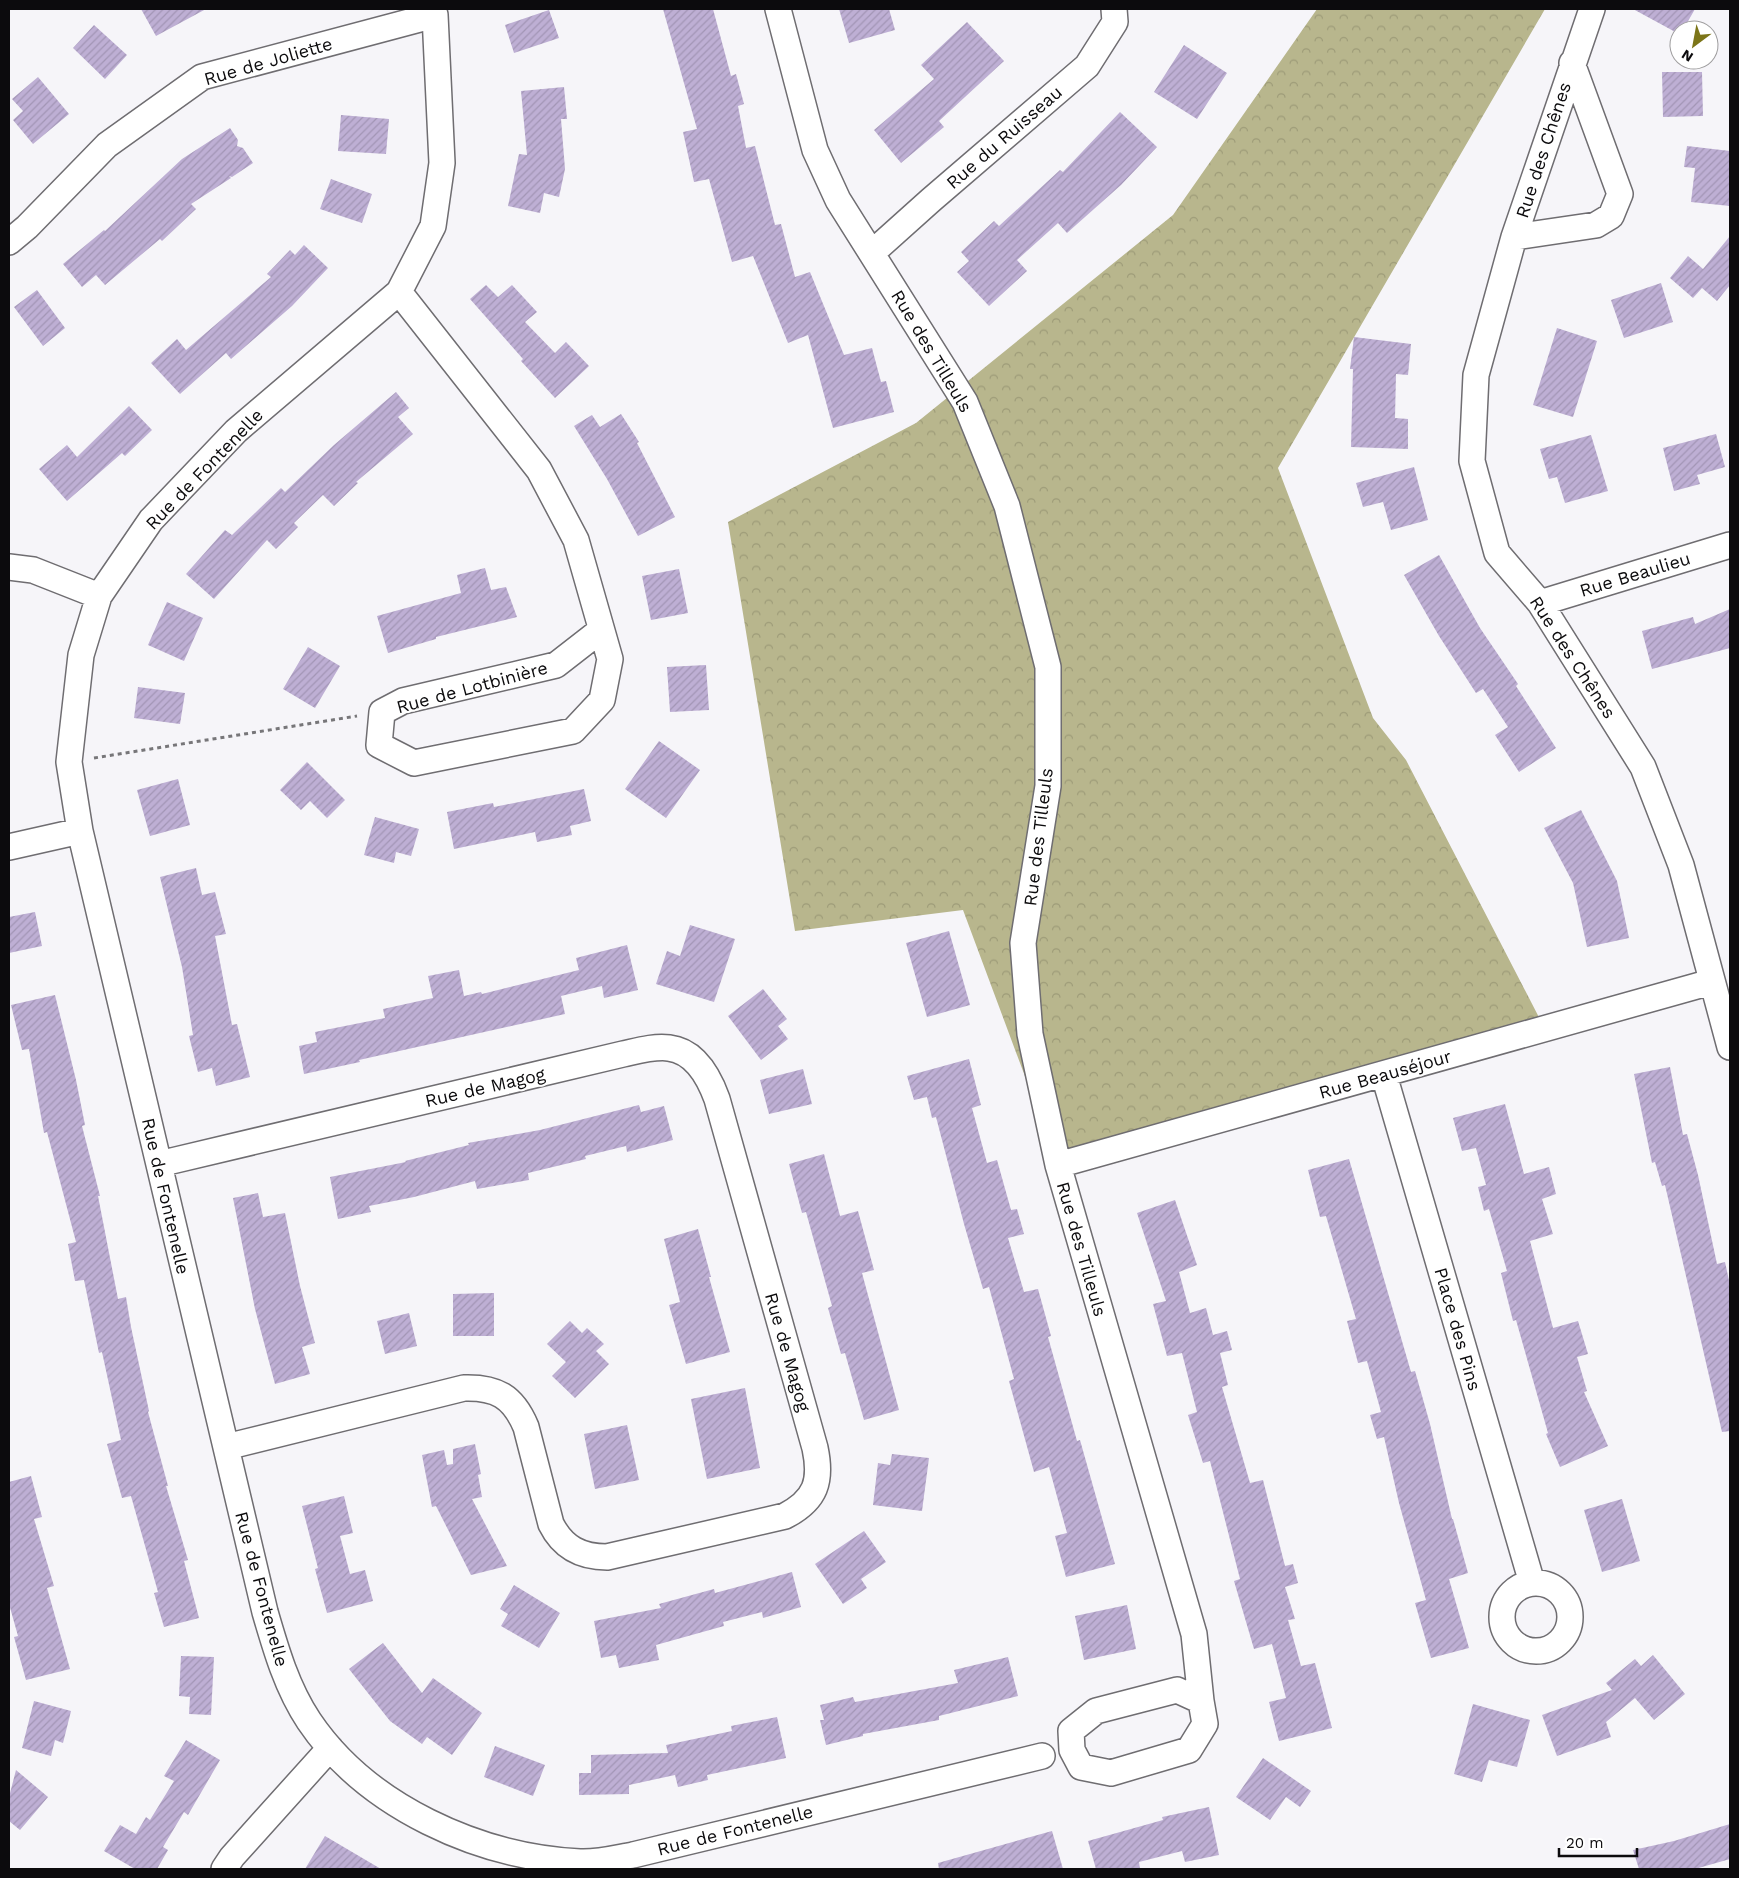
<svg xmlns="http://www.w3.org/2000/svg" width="1739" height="1878" font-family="'Work Sans',sans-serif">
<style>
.forest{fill:url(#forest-crowns)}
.building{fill:url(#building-hatch)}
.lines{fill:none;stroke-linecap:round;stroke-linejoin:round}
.street-casing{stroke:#6f6d71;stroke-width:28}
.path{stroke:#777679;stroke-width:3;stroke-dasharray:4 4;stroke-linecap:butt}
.street{stroke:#fff;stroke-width:25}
.labels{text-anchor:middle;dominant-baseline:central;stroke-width:4;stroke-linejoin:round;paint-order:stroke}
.street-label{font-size:18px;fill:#0c0b0d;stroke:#fff}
</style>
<defs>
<pattern id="forest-crowns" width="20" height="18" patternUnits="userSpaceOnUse" patternTransform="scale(1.25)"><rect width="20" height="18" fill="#b8b68d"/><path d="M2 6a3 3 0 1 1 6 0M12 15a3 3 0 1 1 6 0" fill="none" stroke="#9d9b78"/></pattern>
<pattern id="building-hatch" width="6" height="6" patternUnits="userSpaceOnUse" patternTransform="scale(1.25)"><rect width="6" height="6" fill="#beafd4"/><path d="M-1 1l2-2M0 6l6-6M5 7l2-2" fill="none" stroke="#a295b5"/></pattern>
</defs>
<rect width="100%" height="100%" fill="#f6f5f9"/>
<path class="forest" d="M 1317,9 L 1545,9 L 1278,468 L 1373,718 L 1406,760 L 1545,1029 L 1058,1165 L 963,910 L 795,931 L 728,522 L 916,423 L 1173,215 Z"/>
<path class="building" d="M 141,9 L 206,9 L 156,36 Z
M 663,9 L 713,9 L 731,76 L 736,74 L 744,104 L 738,106 L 746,148 L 755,146 L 775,225 L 781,224 L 795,277 L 810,272 L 844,355 L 872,348 L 881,382 L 886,381 L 894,412 L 833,428 L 808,335 L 788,343 L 753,256 L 732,262 L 709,179 L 694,182 L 683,132 L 697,129 Z
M 839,9 L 889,9 L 895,30 L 849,43 Z
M 1633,9 L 1695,9 L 1683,30 L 1679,30 L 1679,34 Z
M 549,10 L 559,38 L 514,53 L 505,25 Z
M 967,22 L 1004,61 L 939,121 L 944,127 L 901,163 L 874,130 L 934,79 L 921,65 Z
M 94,25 L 127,55 L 105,79 L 73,48 Z
M 1184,45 L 1227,73 L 1197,119 L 1154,92 Z
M 1662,72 L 1702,72 L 1703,116 L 1663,117 Z
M 38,77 L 69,114 L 33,144 L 13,120 L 23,111 L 12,99 Z
M 564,87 L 567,119 L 561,119 L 565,169 L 559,197 L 544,193 L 540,213 L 508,206 L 519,154 L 527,155 L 521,91 Z
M 1120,112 L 1157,147 L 1121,185 L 1067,233 L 1058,223 L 1017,260 L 1027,271 L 989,306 L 957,272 L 969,261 L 961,252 L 994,221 L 999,226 L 1060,170 L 1063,172 Z
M 341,115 L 389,119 L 386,154 L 338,151 Z
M 230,128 L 238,140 L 237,146 L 243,148 L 253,163 L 232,177 L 229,176 L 231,178 L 191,204 L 196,209 L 162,241 L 160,239 L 105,285 L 96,275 L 82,287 L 63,264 L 104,230 L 105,231 L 182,159 Z
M 1687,146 L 1730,151 L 1730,206 L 1691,202 L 1695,168 L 1684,167 Z
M 331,179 L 372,194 L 362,223 L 320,209 Z
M 1730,236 L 1730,285 L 1717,301 L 1702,288 L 1693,298 L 1670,278 L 1688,256 L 1703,269 Z
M 304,245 L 328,268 L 292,306 L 231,359 L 226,353 L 180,394 L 151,363 L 177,339 L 186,350 L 271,277 L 267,274 L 290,250 L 295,255 Z
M 1661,283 L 1673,322 L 1624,338 L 1611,300 Z
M 486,285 L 498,297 L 512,285 L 537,312 L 525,322 L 555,353 L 566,342 L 589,366 L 555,398 L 521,361 L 523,359 L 470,299 Z
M 37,290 L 65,328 L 43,346 L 14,307 Z
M 1557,328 L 1597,341 L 1573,417 L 1533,405 Z
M 1354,337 L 1411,344 L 1408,375 L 1396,374 L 1395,418 L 1408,419 L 1408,449 L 1351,447 L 1353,369 L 1350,369 Z
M 396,392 L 409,408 L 398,417 L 413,434 L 356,482 L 358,483 L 334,506 L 323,495 L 294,523 L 298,527 L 276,549 L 267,540 L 214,599 L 186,574 L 225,530 L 232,535 L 281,488 L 285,492 L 334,445 Z
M 129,406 L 152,430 L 125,456 L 122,453 L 67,501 L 39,469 L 67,445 L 77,457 Z
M 621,414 L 639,442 L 637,443 L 675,517 L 638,536 L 607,479 L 574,426 L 592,415 L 600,427 Z
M 1716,434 L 1725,467 L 1697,475 L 1700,484 L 1674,491 L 1663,448 Z
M 1591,435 L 1608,491 L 1565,503 L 1557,477 L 1549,479 L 1540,449 Z
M 1414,467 L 1428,520 L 1391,530 L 1383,502 L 1363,507 L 1356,483 Z
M 1439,555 L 1480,628 L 1518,684 L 1516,686 L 1556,748 L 1519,772 L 1495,735 L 1508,727 L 1483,689 L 1476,693 L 1439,636 L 1404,575 Z
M 485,568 L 491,590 L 506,587 L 517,617 L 436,637 L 436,639 L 388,653 L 377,616 L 461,593 L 457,575 Z
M 679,569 L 688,613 L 651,620 L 642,576 Z
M 167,602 L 203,618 L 184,661 L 148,645 Z
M 1730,609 L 1730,648 L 1652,669 L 1642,631 L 1693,617 L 1695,624 Z
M 308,647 L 340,666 L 315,708 L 283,689 Z
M 706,665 L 709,710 L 670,712 L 667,667 Z
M 138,687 L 185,693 L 180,724 L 134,718 Z
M 659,741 L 700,770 L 666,818 L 625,789 Z
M 307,762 L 345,800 L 327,818 L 310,801 L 301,810 L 280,790 Z
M 178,779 L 190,825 L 150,836 L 137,790 Z
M 584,789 L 591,821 L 570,826 L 572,835 L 537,842 L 535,832 L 454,849 L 447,812 L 493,803 L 494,807 Z
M 1581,810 L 1617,881 L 1629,938 L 1587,947 L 1573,883 L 1544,828 Z
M 375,817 L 419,829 L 411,856 L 396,852 L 394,863 L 364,855 Z
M 196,868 L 202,895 L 215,892 L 226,934 L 215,936 L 232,1025 L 237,1024 L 250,1077 L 216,1086 L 212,1068 L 198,1072 L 189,1036 L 193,1035 L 182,967 L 160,877 Z
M 35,912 L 42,946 L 9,953 L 9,917 Z
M 690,925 L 735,939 L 714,1002 L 656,984 L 667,951 L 680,956 Z
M 949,931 L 970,1005 L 927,1017 L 906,943 Z
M 627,945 L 638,990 L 604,998 L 602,986 L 561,996 L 565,1014 L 359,1060 L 360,1062 L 304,1074 L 299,1046 L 317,1042 L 315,1032 L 385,1018 L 383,1009 L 433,998 L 428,976 L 459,970 L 464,996 L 481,992 L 482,994 L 579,970 L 576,958 Z
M 763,989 L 787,1019 L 778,1026 L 788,1039 L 761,1060 L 728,1016 Z
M 55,995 L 76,1080 L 85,1125 L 82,1126 L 100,1196 L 98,1196 L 118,1299 L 126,1297 L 131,1327 L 149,1411 L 148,1412 L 168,1486 L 166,1486 L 188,1560 L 184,1561 L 199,1618 L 164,1627 L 154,1593 L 158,1592 L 131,1496 L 122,1498 L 107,1444 L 121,1440 L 102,1352 L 99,1353 L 84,1280 L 75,1281 L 68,1244 L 76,1242 L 47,1132 L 44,1133 L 29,1049 L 22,1050 L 11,1005 Z
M 969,1059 L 981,1105 L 972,1108 L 987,1163 L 997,1160 L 1011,1210 L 1017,1209 L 1024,1234 L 1008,1238 L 1024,1292 L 1038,1289 L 1051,1336 L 1048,1337 L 1077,1441 L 1080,1440 L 1115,1564 L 1066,1577 L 1055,1536 L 1067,1533 L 1049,1467 L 1034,1472 L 1009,1381 L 1014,1379 L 989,1287 L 983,1289 L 964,1224 L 936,1117 L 932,1118 L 927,1097 L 914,1100 L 907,1076 Z
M 1670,1067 L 1683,1135 L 1687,1134 L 1698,1175 L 1717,1264 L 1725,1262 L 1730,1285 L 1730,1431 L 1722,1432 L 1665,1185 L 1662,1186 L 1655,1162 L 1652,1163 L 1634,1074 Z
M 803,1069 L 812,1104 L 769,1114 L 760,1080 Z
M 1505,1104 L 1524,1174 L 1549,1167 L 1556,1194 L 1542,1199 L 1553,1234 L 1530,1241 L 1553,1328 L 1578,1321 L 1588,1354 L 1577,1357 L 1587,1391 L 1584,1392 L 1608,1446 L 1560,1467 L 1546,1434 L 1548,1433 L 1516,1320 L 1513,1321 L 1501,1273 L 1507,1271 L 1489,1209 L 1484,1211 L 1478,1187 L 1486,1185 L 1476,1148 L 1462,1151 L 1453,1118 Z
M 639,1105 L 641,1112 L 664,1106 L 673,1140 L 627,1152 L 626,1146 L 585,1156 L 586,1159 L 528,1173 L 529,1180 L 477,1189 L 475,1181 L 414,1197 L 369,1206 L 371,1212 L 338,1219 L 330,1177 L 406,1162 L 405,1161 L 469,1145 L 468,1143 L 540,1130 Z
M 824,1154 L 840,1216 L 858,1211 L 874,1270 L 862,1273 L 899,1410 L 864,1420 L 845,1353 L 841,1354 L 828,1308 L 832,1306 L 806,1212 L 802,1213 L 789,1164 Z
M 1349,1159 L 1411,1372 L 1415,1371 L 1430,1424 L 1452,1519 L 1453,1519 L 1468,1573 L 1449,1579 L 1469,1648 L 1431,1658 L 1415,1603 L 1426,1600 L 1399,1503 L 1384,1437 L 1377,1439 L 1370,1415 L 1381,1412 L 1367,1361 L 1358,1363 L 1347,1321 L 1356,1319 L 1326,1216 L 1320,1217 L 1308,1170 Z
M 258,1193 L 263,1217 L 285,1213 L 300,1286 L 315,1343 L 302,1347 L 310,1374 L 275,1384 L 255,1309 L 233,1198 Z
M 1175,1200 L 1197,1265 L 1179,1272 L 1190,1313 L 1206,1308 L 1213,1335 L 1227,1331 L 1232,1350 L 1220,1353 L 1228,1385 L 1222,1387 L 1250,1483 L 1263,1480 L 1285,1566 L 1293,1564 L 1298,1583 L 1285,1587 L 1295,1619 L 1288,1620 L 1301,1666 L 1315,1663 L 1332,1728 L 1279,1741 L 1269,1702 L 1286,1698 L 1272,1644 L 1254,1649 L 1234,1581 L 1240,1579 L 1210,1461 L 1203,1463 L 1188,1415 L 1197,1412 L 1182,1353 L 1167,1356 L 1153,1304 L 1166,1301 L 1137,1213 Z
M 698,1229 L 711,1277 L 709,1277 L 730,1352 L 686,1364 L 669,1305 L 680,1302 L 664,1239 Z
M 494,1293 L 494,1336 L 453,1336 L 453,1294 Z
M 409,1313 L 417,1346 L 385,1354 L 377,1321 Z
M 570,1321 L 582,1333 L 587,1328 L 604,1344 L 596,1351 L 609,1364 L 575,1398 L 552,1376 L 566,1362 L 547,1344 Z
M 745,1388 L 760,1468 L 707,1479 L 691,1399 Z
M 627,1425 L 639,1480 L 595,1489 L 584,1434 Z
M 475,1444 L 481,1474 L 478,1475 L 482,1497 L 472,1499 L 507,1566 L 471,1575 L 436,1506 L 432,1507 L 422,1455 L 444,1450 L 447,1465 L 453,1464 L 453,1449 Z
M 892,1454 L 929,1458 L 922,1511 L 873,1505 L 878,1463 L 890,1465 Z
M 31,1476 L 42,1517 L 34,1519 L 54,1586 L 47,1588 L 70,1669 L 26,1680 L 14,1637 L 18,1636 L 9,1604 L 9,1482 Z
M 344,1496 L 353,1533 L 340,1536 L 350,1574 L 365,1570 L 373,1601 L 327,1613 L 315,1569 L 318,1568 L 302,1506 Z
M 1622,1499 L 1640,1561 L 1602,1572 L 1584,1510 Z
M 864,1531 L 886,1562 L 861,1579 L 867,1588 L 843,1604 L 815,1564 Z
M 792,1572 L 801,1607 L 763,1618 L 762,1612 L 723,1622 L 724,1626 L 656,1645 L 659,1660 L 619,1668 L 616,1655 L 601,1658 L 594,1621 L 661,1608 L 659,1604 L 714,1589 L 715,1593 Z
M 514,1585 L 560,1613 L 539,1648 L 501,1626 L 508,1614 L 500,1609 Z
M 1127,1605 L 1136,1649 L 1084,1660 L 1075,1616 Z
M 383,1643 L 422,1693 L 433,1678 L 482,1713 L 452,1755 L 427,1737 L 422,1744 L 390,1721 L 349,1669 Z
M 1653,1655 L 1685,1694 L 1654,1720 L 1635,1698 L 1606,1722 L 1611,1737 L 1557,1756 L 1542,1715 L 1612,1690 L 1606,1683 L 1635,1659 L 1641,1666 Z
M 181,1656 L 214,1657 L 211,1715 L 189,1714 L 190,1697 L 179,1696 Z
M 1008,1657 L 1018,1696 L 939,1716 L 939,1720 L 863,1734 L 863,1736 L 826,1745 L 820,1720 L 824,1720 L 820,1705 L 853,1697 L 855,1702 L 958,1683 L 954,1670 Z
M 34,1701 L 71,1711 L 63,1743 L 55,1740 L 51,1756 L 22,1748 Z
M 1473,1704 L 1530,1720 L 1517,1767 L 1489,1760 L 1482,1782 L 1454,1774 Z
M 777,1717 L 786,1758 L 707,1775 L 708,1780 L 678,1787 L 675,1775 L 629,1785 L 629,1794 L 579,1795 L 579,1773 L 591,1773 L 591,1755 L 668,1753 L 666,1745 L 732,1731 L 731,1726 Z
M 186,1740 L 220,1760 L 188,1815 L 184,1812 L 163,1847 L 168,1850 L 157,1869 L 135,1869 L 104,1851 L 120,1825 L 136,1834 L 146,1817 L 150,1820 L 174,1781 L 164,1776 Z
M 495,1746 L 545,1765 L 533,1796 L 484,1777 Z
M 1263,1758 L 1311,1791 L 1300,1807 L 1286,1797 L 1270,1820 L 1236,1797 Z
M 16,1770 L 48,1797 L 20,1830 L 9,1821 L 9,1797 Z
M 1209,1807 L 1219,1855 L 1185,1862 L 1182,1851 L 1139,1862 L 1140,1869 L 1096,1869 L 1088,1841 L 1163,1820 L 1162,1817 Z
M 1730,1824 L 1730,1859 L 1695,1869 L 1639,1869 L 1633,1850 L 1674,1841 Z
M 1052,1831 L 1063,1869 L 939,1869 L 938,1863 Z
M 325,1836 L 381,1869 L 305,1869 Z"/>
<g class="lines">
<g class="street-casing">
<path id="street" d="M 433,9 L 435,15 L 442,163 L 433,226 L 399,292 L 236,431 L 151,520 L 99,596 L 81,655 L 69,762 L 80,831 L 265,1612 C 276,1650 287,1688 309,1721 C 367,1807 479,1857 580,1862 C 597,1863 616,1858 633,1855 L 1042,1756
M 778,9 L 815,150 L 838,200 L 965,402 L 1007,506 L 1048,667 L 1048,786 L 1023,943 L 1030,1034 L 1058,1165 L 1194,1634 L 1201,1701 L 1205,1724 L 1189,1750 L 1111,1773 L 1081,1767 L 1072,1750 L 1071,1731 L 1096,1711 L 1177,1690 L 1201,1701
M 1592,9 L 1514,237 L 1476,375 L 1472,461 L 1497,553 L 1540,603 L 1643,767 L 1681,865 L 1730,1047
M 1514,237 L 1596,225 L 1611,216 L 1620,194 L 1572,63
M 9,242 L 27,227 L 107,145 L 202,77 L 435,15
M 873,252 L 931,200 L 1087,66 L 1115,22 L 1114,9
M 399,292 L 539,470 L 576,540 L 610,659 L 602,700 L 573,731 L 414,763 L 379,745 L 382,712 L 403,701 L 556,665 L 601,630
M 9,567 L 33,570 L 99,596
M 1540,603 L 1730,545
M 9,847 L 80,831
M 1384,1075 L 1532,1583
M 159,1164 L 623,1054 C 637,1051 654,1046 669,1048 C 695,1051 709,1077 717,1099 L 815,1448 C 822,1481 816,1500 785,1516 L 607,1557 C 581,1557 563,1548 551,1524 L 526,1427 C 513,1396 496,1387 464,1388 L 226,1447
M 1058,1165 L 1711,982
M1502 1617a34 34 0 1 1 68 0a34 34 0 1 1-68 0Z
M 224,1869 L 232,1857 L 330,1748"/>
</g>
<path class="path" d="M 94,758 L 357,716"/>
<use href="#street" class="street"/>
</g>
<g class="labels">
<g class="street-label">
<text transform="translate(268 61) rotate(-16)">Rue de Joliette</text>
<text transform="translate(1004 137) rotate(-41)">Rue du Ruisseau</text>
<text transform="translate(1543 150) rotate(-72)">Rue des Chênes</text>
<text transform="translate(932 351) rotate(59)">Rue des Tilleuls</text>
<text transform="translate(204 469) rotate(-46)">Rue de Fontenelle</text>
<text transform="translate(1635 574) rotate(-17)">Rue Beaulieu</text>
<text transform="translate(1573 657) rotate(57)">Rue des Chênes</text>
<text transform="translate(472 687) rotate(-15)">Rue de Lotbinière</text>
<text transform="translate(1038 837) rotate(-83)">Rue des Tilleuls</text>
<text transform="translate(1385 1074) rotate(-16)">Rue Beauséjour</text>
<text transform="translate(485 1087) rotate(-13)">Rue de Magog</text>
<text transform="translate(166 1196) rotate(77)">Rue de Fontenelle</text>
<text transform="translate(1082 1249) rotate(74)">Rue des Tilleuls</text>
<text transform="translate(1458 1329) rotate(74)">Place des Pins</text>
<text transform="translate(788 1352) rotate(74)">Rue de Magog</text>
<text transform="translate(262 1589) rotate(75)">Rue de Fontenelle</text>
<text transform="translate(735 1830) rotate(-14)">Rue de Fontenelle</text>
</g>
</g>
<rect width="1739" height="1878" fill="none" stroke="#0c0b0d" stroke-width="20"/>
<g transform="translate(1694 45) rotate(212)"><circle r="24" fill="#ffffff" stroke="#9e9d9e"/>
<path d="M0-4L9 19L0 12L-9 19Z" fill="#7c7519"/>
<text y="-8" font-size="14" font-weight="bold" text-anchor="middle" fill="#0c0b0d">N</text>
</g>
<path d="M1559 1848v8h78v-8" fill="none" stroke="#0c0b0d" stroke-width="2.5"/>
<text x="1566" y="1848" font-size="15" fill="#0c0b0d" stroke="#ffffff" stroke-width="4" paint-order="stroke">20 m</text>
</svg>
